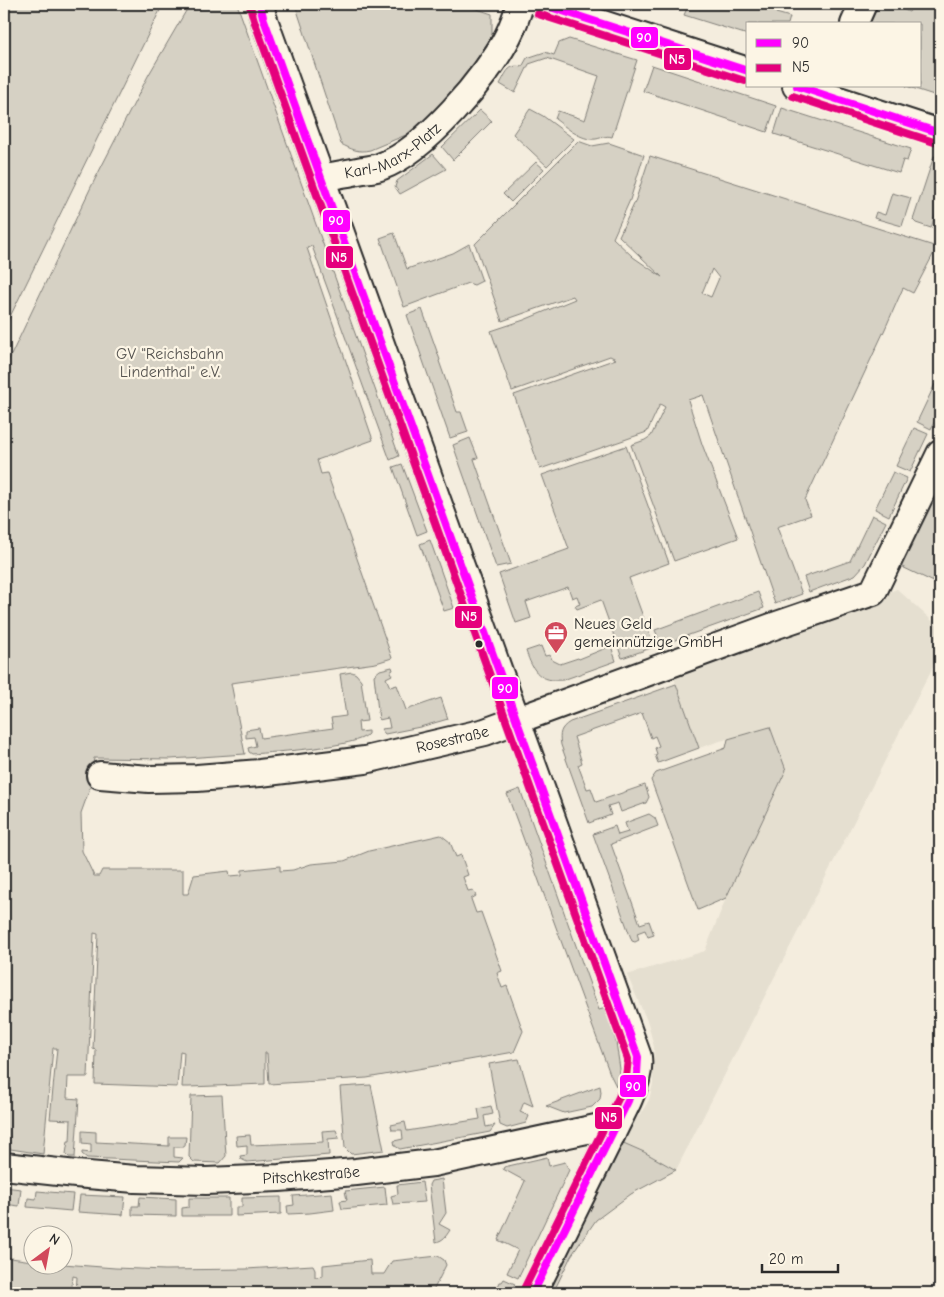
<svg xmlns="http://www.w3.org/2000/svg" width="944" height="1297" font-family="'Comic Neue',sans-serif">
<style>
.built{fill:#e5dfd0}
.green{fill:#d6d1c4;stroke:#807e78;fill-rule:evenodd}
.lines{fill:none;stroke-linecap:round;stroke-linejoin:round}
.minor-casing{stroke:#2b2b2b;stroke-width:30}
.minor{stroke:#fcf5e5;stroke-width:26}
.bus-1-casing{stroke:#fcf5e5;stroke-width:11}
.bus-2-casing{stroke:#fcf5e5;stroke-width:11}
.bus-1{stroke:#f0f;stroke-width:8}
.bus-2{stroke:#e5007d;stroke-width:8}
.bus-dot{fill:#2b2b2b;stroke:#fcf5e5;stroke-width:2}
.labels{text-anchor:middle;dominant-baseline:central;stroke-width:4.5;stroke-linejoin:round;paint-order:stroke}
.street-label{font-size:16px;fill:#2b2b2b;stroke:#fcf5e5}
.park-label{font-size:16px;fill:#565451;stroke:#fcf5e5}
.poi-label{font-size:16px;fill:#2b2b2b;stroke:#fcf5e5;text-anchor:start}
.line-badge{stroke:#fcf5e5;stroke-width:2}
.badge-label{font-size:14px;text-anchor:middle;font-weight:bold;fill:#fff}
</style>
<rect width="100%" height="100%" fill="#f4edde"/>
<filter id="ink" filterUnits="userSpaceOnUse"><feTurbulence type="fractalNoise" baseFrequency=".02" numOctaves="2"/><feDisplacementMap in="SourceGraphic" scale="10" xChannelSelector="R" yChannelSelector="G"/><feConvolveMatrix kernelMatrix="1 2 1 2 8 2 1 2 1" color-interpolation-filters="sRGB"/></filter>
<g filter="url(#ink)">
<path class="built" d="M 897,589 L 940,628 L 940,653 L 676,1170 L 644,1152 L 619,1141 L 643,1110 L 649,1100 L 653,1084 L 653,1072 L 654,1047 L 648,1023 L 627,975 L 705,951 L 726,898 L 786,770 L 770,727 L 720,741 L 699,748 L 674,678 Z"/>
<path class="green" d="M 4,4 L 163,4 L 4,329 Z
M 190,4 L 237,4 L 399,456 L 390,460 L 312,246 L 307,248 L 373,440 L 317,460 L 321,474 L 327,473 L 392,658 L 376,663 L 231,683 L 245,754 L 171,759 L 94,758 L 90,788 L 81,813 L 82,851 L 94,876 L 99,876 L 102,870 L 183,870 L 183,894 L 188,894 L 194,875 L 229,871 L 230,876 L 242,875 L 242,870 L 280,866 L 280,871 L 293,870 L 311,864 L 344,861 L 369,851 L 441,835 L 450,842 L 456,857 L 461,855 L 468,875 L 463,877 L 468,891 L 473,890 L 476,896 L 471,899 L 476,913 L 481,912 L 502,971 L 497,973 L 502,988 L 507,986 L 523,1031 L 514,1052 L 367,1078 L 269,1084 L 267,1053 L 265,1053 L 265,1084 L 189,1087 L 182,1087 L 184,1052 L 180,1051 L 177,1087 L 95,1084 L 96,1050 L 93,1049 L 98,934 L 94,933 L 88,1077 L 68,1077 L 67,1098 L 79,1099 L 75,1157 L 69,1157 L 66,1154 L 68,1141 L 70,1141 L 71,1120 L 50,1119 L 57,1048 L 53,1048 L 43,1154 L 4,1148 L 4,370 L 91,187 L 148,76 Z
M 295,4 L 462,4 L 492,14 L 492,36 L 461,83 L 413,132 L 370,150 C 358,153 351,149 341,144 Z
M 689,4 L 779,4 L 776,13 L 790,17 L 788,24 L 748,24 L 748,35 L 684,15 Z
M 878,4 L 892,4 L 909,12 L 914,4 L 940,4 L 940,97 L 906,86 L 920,86 L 920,24 L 868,24 Z
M 569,39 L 637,60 L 612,137 C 606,135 602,138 596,139 C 581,141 566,127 555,119 L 558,111 L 585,120 L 599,76 L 547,58 L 529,64 L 515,93 L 500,84 C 506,74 508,63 522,67 L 527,58 L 545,52 L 554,55 L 559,43 Z
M 652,65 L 776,106 L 767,132 L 643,91 Z
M 782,108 L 911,149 L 907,161 L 903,160 L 899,173 L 774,134 Z
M 530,109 L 543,116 L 574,139 L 547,166 L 513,134 Z
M 480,110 L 492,121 L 453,160 L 442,147 Z
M 578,141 L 592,146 L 609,143 L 644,155 L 630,200 L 613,238 L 633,257 L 662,277 L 619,236 L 635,202 L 650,156 L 937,247 L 913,293 L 903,288 L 885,329 L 805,500 L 811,515 L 777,527 L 802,594 L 775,604 L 703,395 L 688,400 L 702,444 L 738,538 L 674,561 L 631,445 L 645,440 L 651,436 L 665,407 L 660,404 L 647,432 L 540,469 L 514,395 L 616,359 L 610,356 L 512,391 L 491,331 L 524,320 L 575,299 L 573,296 L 502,321 L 475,244 ZM 712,269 L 719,278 L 711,297 L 702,293 Z
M 433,154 L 446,169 L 400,194 L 395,187 L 397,181 Z
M 934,156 L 940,158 L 940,200 L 931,228 L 916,223 L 913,220 Z
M 536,162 L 544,169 L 511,202 L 503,194 Z
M 892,193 L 911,198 L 902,226 L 874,218 L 876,212 L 885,215 Z
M 394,233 L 407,269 L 453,253 L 469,244 L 482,281 L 474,285 L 468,283 L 404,307 L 380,238 Z
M 422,309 L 440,360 L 439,361 L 457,412 L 461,412 L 468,432 L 450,438 L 407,315 Z
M 935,384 L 940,387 L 940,409 L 931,429 L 917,422 Z
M 914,428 L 928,434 L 910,472 L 896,466 Z
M 470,438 L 478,458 L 474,459 L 511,564 L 496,567 L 453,445 Z
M 626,446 L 669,563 L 629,578 L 654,647 L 622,658 L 601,600 L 577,609 L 575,606 L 580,604 L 577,596 L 572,598 L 568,587 L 526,602 L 531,618 L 516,623 L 499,574 L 569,549 L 542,475 Z
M 402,464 L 427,531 L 417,535 L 393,467 Z
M 893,472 L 907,478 L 889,516 L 875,509 Z
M 940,479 L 940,585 L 898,565 Z
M 872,515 L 886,522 L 865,564 L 855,575 L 809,592 L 804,577 L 850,561 Z
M 430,540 L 454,608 L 444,611 L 420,544 Z
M 758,592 L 764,608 L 661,645 L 655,630 Z
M 541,646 L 545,656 L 550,655 L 552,660 L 560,664 L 578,658 L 579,659 L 611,646 L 616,661 L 563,680 C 540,682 533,672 526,651 Z
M 392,667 L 393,670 L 390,672 L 392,675 L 386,678 L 390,687 L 397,685 L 406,710 L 441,698 L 448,719 L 420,727 L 385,734 L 381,729 L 390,728 L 388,718 L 379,720 L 374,675 L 380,670 Z
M 352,672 L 356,674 L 361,680 L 367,721 L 358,722 L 359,732 L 368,731 L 368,734 C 358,747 273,752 252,754 L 249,752 L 248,748 L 256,746 L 254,737 L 246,738 L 246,730 L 259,728 L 261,738 L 333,728 L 331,718 L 346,716 L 340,674 Z
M 676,684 L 699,748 L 658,763 L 655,755 L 657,754 L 655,748 L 659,746 L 655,736 L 651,738 L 642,713 L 574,737 L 582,763 L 578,765 L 587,789 L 591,788 L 596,802 L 645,785 L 649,797 L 646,803 L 621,812 L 618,803 L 608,806 L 611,815 L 589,823 L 561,745 C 559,734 560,728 570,722 Z
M 770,727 L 786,770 L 726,898 L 698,910 L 651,780 L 656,773 L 726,748 L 728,739 Z
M 520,789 L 599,1010 L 606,1008 L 616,1042 L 620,1069 L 616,1086 L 610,1074 L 507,794 Z
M 649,814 L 655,818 L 658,826 L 611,844 L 640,924 L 649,921 L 654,935 L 648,937 L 645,930 L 637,933 L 639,940 L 635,942 L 632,941 L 593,834 L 615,826 L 618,835 L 628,832 L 625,823 Z
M 519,1059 L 533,1106 L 524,1102 L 520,1112 L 529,1116 L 526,1123 L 507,1128 L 500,1125 L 489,1064 Z
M 371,1085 L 384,1150 L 351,1154 L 345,1148 L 340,1087 Z
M 600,1086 L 601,1092 L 600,1099 L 592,1107 L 564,1113 L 546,1106 Z
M 222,1095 L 226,1156 L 220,1163 L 194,1162 L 189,1157 L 191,1096 Z
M 491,1106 L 493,1114 L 484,1116 L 486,1127 L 495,1125 L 490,1132 L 400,1149 L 395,1146 L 394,1141 L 403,1139 L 402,1130 L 392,1130 L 391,1125 L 405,1122 L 407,1131 L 480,1119 L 478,1109 Z
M 336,1130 L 339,1138 L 328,1139 L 329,1155 L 247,1162 L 241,1159 L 240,1156 L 247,1155 L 247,1145 L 237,1146 L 236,1136 L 250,1135 L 251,1145 L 323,1142 L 322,1131 Z
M 82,1131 L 96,1132 L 96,1142 L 169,1146 L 169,1137 L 186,1137 L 185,1145 L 184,1147 L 174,1147 L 174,1157 L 183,1158 L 179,1162 L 87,1158 L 82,1154 L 82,1152 L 91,1153 L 91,1144 L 82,1143 Z
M 619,1141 L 644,1152 L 676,1170 L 631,1194 L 596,1220 L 571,1256 L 553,1293 L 545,1293 Z
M 547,1157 L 549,1166 L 565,1162 L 569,1170 L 518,1278 L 507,1273 L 518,1250 L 498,1240 L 525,1181 L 503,1169 L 504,1167 Z
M 442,1179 L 446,1213 L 439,1224 L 450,1230 C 446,1236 444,1240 436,1242 L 429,1185 L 431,1181 Z
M 422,1182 L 425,1202 L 393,1204 L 391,1196 L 398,1194 L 397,1185 Z
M 4,1187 L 21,1189 L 19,1206 L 4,1204 Z
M 385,1187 L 387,1205 L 342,1209 L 340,1201 L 347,1200 L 345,1191 Z
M 37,1191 L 73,1194 L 71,1211 L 27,1207 L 28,1198 L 36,1199 Z
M 332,1193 L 334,1210 L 310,1213 L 288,1214 L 287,1206 L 294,1205 L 293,1196 Z
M 80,1195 L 125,1197 L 123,1215 L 78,1212 Z
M 140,1197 L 176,1199 L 176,1216 L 132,1215 L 132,1206 L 139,1206 Z
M 281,1197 L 281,1214 L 236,1216 L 236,1207 L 242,1207 L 242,1198 Z
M 189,1198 L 229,1198 L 229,1216 L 182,1216 L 182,1208 L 189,1207 Z
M 438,1256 L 444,1260 L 446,1265 L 432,1293 L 76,1293 L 77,1277 L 73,1276 L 71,1293 L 4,1293 L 4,1257 L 32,1261 L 32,1264 L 63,1264 L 115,1268 L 165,1270 L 246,1269 L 313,1265 L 315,1269 L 315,1277 L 323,1276 L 323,1265 L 370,1260 L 371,1274 L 384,1274 L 392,1261 Z
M 504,1279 L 515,1284 L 510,1293 L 495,1293 L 500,1282 L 502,1282 Z"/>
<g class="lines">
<g class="minor-casing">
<g id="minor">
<path d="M 260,4 L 263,17 L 638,1057 C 640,1073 634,1087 628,1101 L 533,1293"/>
<path d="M 541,4 L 748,71"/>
<path d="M 854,24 L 863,4"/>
<path d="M 796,86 L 940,133"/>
<path id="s1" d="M 321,178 C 335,175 349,173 363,170 C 369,169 376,169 382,166 C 424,151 488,76 508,36 C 513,26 517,15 520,4"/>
<path id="s2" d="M 100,775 L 149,779 L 197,778 L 260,773 L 365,760 L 485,732 L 774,626 L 873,592 L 940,454"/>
<path id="s3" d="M 4,1166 L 76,1174 L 135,1179 L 206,1181 L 279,1178 L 356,1172 L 433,1163 L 596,1128 L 612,1134"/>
</g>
</g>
<use href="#minor" class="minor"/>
<g class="bus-1-casing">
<path id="bus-1" d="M 260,4 L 263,17 L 638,1057 L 637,1074 L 628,1101 L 533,1293
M 541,4 L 748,71
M 797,86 L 940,133"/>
</g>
<g class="bus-2-casing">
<path id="bus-2" d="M 250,6 L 254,20 L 628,1059 L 626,1077 L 619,1097 L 524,1289
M 538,14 L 745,81
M 793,96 L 937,143"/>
</g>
<use href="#bus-1" class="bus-1"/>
<use href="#bus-2" class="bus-2"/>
</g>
</g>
<defs>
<g id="office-pin" transform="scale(1.25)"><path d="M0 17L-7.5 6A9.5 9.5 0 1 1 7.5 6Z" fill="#d1495b" stroke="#fcf5e5"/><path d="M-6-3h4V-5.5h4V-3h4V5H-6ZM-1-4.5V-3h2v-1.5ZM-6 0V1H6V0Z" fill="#fff"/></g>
</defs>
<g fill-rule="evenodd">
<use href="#office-pin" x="556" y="633"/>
</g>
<circle class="bus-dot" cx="479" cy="644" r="4.5"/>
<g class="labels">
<g class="street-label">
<text stroke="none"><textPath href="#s1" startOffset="78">Karl-Marx-Platz</textPath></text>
<text stroke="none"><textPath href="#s2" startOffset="356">Rosestraße</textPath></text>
<text stroke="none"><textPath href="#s3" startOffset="308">Pitschkestraße</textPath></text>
</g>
<g class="park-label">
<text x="170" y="354">GV "Reichsbahn<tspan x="170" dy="18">Lindenthal" e.V.</tspan></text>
</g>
<g class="poi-label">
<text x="574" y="624">Neues Geld<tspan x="574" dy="18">gemeinnützige GmbH</tspan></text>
</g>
</g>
<g class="line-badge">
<rect x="630" y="26" width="29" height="23" rx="5" fill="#f0f"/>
<rect x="663" y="47" width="29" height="24" rx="5" fill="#e5007d"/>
<rect x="322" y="209" width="29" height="24" rx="5" fill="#f0f"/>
<rect x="325" y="245" width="29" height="24" rx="5" fill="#e5007d"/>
<rect x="454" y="605" width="29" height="24" rx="5" fill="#e5007d"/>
<rect x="491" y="676" width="28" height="24" rx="5" fill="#f0f"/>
<rect x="619" y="1074" width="28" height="24" rx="5" fill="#f0f"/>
<rect x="594" y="1106" width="29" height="24" rx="5" fill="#e5007d"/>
</g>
<g class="badge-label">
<text x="644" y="42">90</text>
<text x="677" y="64">N5</text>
<text x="336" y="225">90</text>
<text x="339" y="262">N5</text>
<text x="469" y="621">N5</text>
<text x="505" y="693">90</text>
<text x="633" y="1091">90</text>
<text x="609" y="1122">N5</text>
</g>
<rect width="944" height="1297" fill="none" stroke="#fcf5e5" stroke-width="20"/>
<rect x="10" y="10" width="924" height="1277" fill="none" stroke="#2b2b2b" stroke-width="2" filter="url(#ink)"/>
<rect x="746" y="22" width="175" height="65" fill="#fcf5e5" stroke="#a8a49b"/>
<rect x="756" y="39" width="25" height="8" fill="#ff00ff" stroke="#a8a49b"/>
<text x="792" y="48" font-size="15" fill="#2b2b2b">90</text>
<rect x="756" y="64" width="25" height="8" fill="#e5007d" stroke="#a8a49b"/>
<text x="792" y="72" font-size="15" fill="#2b2b2b">N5</text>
<g transform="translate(48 1250) rotate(32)"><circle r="24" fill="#fcf5e5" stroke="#a8a49b"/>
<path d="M0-4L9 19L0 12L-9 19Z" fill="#d1495b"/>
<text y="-8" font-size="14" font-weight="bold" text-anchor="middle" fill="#2b2b2b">N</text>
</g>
<path d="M762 1264v8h76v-8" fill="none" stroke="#2b2b2b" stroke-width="2.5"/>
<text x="769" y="1264" font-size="15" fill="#2b2b2b" stroke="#fcf5e5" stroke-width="4" paint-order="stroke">20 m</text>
</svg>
